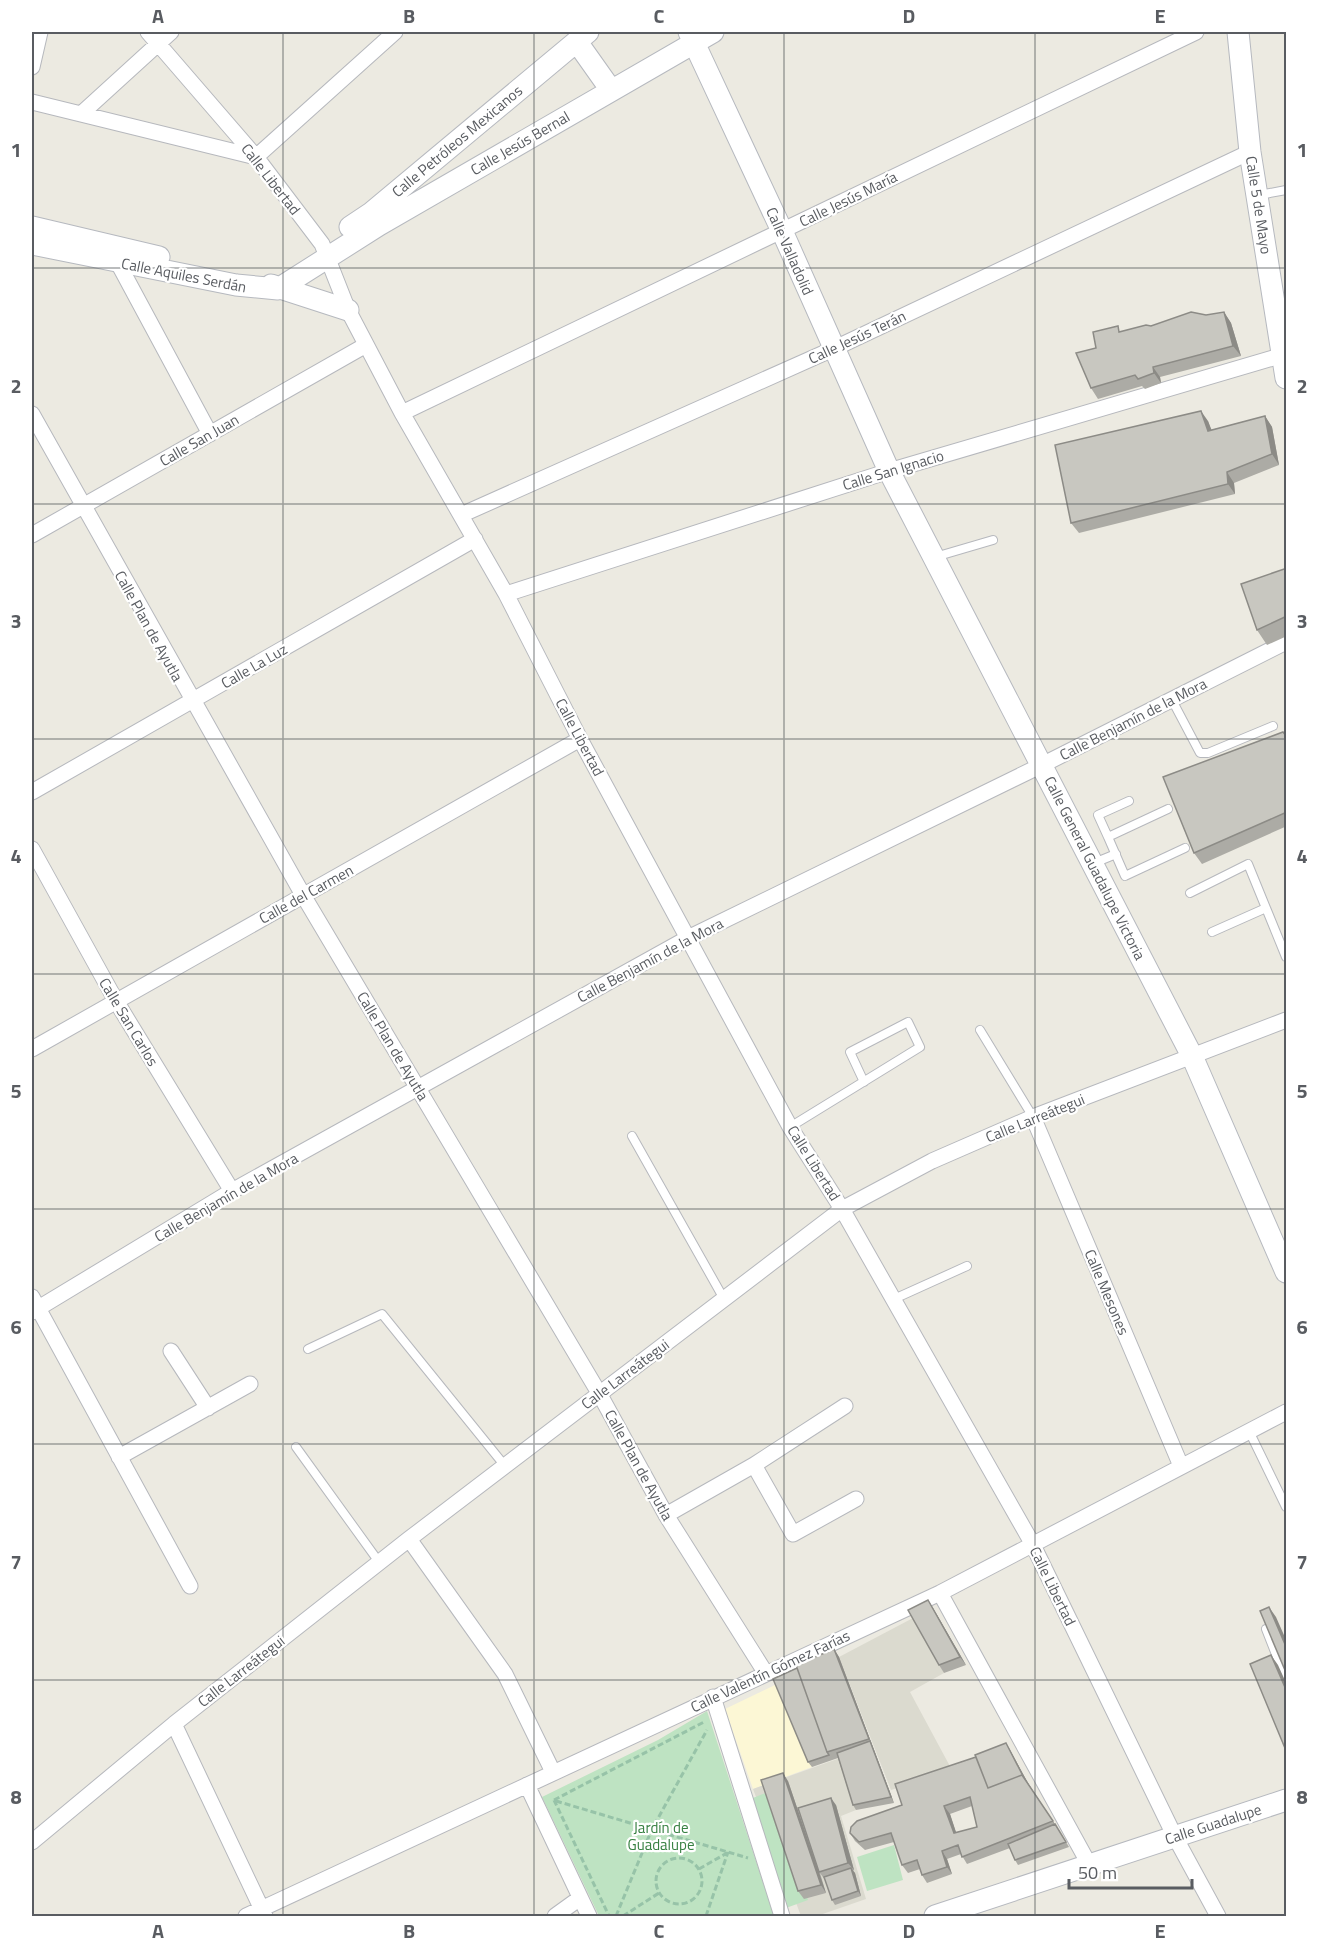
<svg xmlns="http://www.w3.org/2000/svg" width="1318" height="1948" font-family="'Titillium Web',sans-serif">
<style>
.commercial{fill:#fcf7d5}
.education{fill:#dbdacf}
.green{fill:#bee3c2}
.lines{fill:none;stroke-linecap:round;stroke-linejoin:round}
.lane-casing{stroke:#b6b8bd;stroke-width:10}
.street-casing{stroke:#b6b8bd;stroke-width:17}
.secondary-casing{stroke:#b6b9bf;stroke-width:23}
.path{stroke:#97c3a8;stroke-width:3;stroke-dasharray:6 3;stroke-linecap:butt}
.lane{stroke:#fff;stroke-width:8}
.street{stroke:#fff;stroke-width:15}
.secondary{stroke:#fff;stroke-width:21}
.wall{fill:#acaba5;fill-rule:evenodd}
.shaded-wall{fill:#8c8b86}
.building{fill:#c8c7c0;stroke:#8c8b86;stroke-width:1.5;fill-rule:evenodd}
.grid{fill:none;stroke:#595c61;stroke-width:1.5;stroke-opacity:0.55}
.labels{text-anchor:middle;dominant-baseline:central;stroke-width:4.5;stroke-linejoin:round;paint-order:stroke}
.street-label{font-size:15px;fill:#595c61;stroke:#fff}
.park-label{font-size:15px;fill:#388143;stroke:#fff}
.neatline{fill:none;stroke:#595c61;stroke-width:2}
.grid-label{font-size:20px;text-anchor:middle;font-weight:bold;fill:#595c61}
</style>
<rect width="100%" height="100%" fill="#eceae1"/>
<path class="commercial" d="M 777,1684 L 812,1767 L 753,1789 L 725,1709 Z"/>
<path class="education" d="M 913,1618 L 944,1673 L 910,1692 L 952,1770 L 891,1790 L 839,1657 Z
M 840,1758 L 856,1810 L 841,1816 L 866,1899 L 817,1916 L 801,1916 L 753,1789 Z"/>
<path class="green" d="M 707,1711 L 774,1916 L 599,1916 L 542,1797 L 658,1740 Z
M 768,1792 L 808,1900 L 786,1908 L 748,1800 Z
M 894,1845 L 903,1880 L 867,1891 L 857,1857 Z"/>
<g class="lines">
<g class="lane-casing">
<path id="lane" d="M 1259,195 L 1286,190
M 935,557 L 993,540
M 1172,700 L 1200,753 L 1208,753 L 1273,726
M 1168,809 L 1108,837 L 1125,876 L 1185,848
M 1108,837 L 1098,815 L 1129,801
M 1094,863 L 1116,854
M 1190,893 L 1248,864 L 1286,957
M 1212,932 L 1266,908
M 980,1030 L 1033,1117
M 790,1127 L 920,1047 L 908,1022 L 850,1052 L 864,1082
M 632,1136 L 724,1299
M 894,1299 L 967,1266
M 308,1349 L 382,1314 L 505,1466
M 1249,1431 L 1286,1507
M 296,1447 L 379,1562
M 1266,1629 L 1286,1680"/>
</g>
<g class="street-casing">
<path id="street" d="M 148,32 L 256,157 L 322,244 L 348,310 L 402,413 L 506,594 L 580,739 L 790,1127 L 842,1209 L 1032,1543 L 1175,1837 L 1218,1916
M 32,67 L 40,32
M 32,102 L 256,157 L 395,32
M 81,114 L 171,32
M 120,254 L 118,263 L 210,434
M 402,413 L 1196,32
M 32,414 L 303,895 L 599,1393 L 666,1515 L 765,1672
M 461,515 L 833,349 L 1250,152
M 32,535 L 366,345
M 506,594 L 889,471 L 1283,355
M 32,792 L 475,539
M 32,849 L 116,1001 L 232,1191
M 32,1049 L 580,739
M 1033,1117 L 1181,1466
M 32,1297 L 190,1586
M 32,1312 L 232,1191 L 688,938 L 1042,765 L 1286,642
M 171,1351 L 208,1408
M 119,1457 L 250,1384
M 754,1465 L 793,1534 L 856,1499
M 666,1515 L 754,1465 L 845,1406
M 409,1539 L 505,1674 L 553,1772
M 940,1593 L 1090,1866
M 713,1697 L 782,1916
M 174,1724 L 265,1916
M 527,1785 L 589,1916
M 32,1842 L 174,1724 L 409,1539 L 842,1209 L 932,1161 L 1033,1117 L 1286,1020
M 246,1916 L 940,1593 L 1286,1412
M 555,1916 L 580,1898"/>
</g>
<g class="secondary-casing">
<path id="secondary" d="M 689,32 L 782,231 L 889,471 L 1192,1056 L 1286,1272
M 1238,32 L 1250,152 L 1286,378
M 577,42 L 611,90
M 32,227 L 159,257
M 350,227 L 371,213 L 588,32
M 32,244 L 236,285 L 278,289 L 379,225 L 713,32
M 271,285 L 348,310
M 935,1916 L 1286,1800"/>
</g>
<path class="path" d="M 554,1800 L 704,1722
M 554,1800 L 609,1916
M 556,1801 L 748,1858
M656 1881a23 23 0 1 1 46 0a23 23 0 1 1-46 0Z
M 699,1869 L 727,1853
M 616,1916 L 652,1829 L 707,1730
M 623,1916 L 659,1893
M 706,1916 L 728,1852"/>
<use href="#lane" class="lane"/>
<use href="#street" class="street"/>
<use href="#secondary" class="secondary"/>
</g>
<path class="wall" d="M 1224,312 L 1231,323 L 1241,356 L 1160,377 L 1161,383 L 1145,389 L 1142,386 L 1098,399 L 1091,388 L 1096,348 L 1122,332 Z
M 1265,416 L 1272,427 L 1279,465 L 1234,483 L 1235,494 L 1079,533 L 1071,523 L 1208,421 L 1211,430 Z
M 1287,568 L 1287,636 L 1267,645 L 1257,630 Z
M 1287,737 L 1287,826 L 1202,864 L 1194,853 Z
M 928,1600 L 933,1608 L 966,1665 L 944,1673 L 939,1665 Z
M 834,1649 L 839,1657 L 894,1803 L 856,1810 L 853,1805 L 838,1758 L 812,1767 L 808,1762 L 797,1668 Z
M 1009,1748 L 1028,1783 L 1069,1847 L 1018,1865 L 1015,1860 L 1010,1848 L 967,1864 L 961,1854 L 947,1859 L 952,1874 L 927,1883 L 922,1875 L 920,1869 L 908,1873 L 902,1865 L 894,1842 L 865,1850 L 855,1841 L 850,1833 ZM 972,1806 L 977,1827 L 956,1833 L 950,1814 Z
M 788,1781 L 814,1858 L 836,1805 L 854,1870 L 853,1871 L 855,1873 L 861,1896 L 835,1905 L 832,1900 L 825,1880 L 820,1873 L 826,1893 L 804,1899 L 798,1891 Z"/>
<path class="shaded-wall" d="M 1224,312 L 1231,323 L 1241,356 L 1233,346 Z
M 1153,367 L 1160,377 L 1161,383 L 1154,373 Z
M 1201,411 L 1208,421 L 1216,441 L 1208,431 Z
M 1265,416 L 1272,427 L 1279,465 L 1272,454 Z
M 1227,472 L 1234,483 L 1235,494 L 1228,484 Z
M 928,1600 L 933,1608 L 966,1665 L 960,1657 Z
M 1269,1607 L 1276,1617 L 1287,1642 L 1287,1649 Z
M 834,1649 L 839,1657 L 894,1803 L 891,1797 L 870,1741 Z
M 1271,1655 L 1278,1665 L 1287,1685 L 1287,1692 Z
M 1006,1743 L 1028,1783 L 1058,1829 L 1069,1847 L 1022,1775 Z
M 783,1773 L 788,1781 L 826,1893 L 821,1885 Z
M 831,1798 L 836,1805 L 854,1870 L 848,1863 Z
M 944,1806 L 950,1814 L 959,1841 L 954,1833 Z
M 942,1851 L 947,1859 L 952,1874 L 947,1867 Z
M 851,1868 L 855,1873 L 861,1896 L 858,1891 Z"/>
<path class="building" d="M 1191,312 L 1206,315 L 1224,312 L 1233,346 L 1153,367 L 1154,373 L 1138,379 L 1135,375 L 1091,388 L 1076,353 L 1096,348 L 1093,332 L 1118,326 L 1119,332 L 1146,325 L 1151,326 Z
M 1201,411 L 1208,431 L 1265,416 L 1272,454 L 1227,472 L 1228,484 L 1071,523 L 1055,445 Z
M 1287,568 L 1287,616 L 1257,630 L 1241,584 Z
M 1283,732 L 1287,737 L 1287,812 L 1194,853 L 1163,777 Z
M 928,1600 L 960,1657 L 939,1665 L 908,1610 Z
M 1269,1607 L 1287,1649 L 1287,1675 L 1260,1611 Z
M 834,1649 L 869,1739 L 827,1752 L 796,1665 Z
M 1271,1655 L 1287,1692 L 1287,1753 L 1250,1664 Z
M 797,1668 L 827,1752 L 829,1755 L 808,1762 L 773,1679 Z
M 870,1741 L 891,1797 L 853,1805 L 837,1753 Z
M 1006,1743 L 1024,1778 L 1022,1775 L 988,1788 L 975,1755 Z
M 976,1757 L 988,1788 L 1022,1775 L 1053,1821 L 962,1857 L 958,1845 L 942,1851 L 947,1867 L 922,1875 L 917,1860 L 902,1865 L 891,1833 L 859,1842 L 850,1833 L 851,1827 L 857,1821 L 902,1805 L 895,1784 ZM 970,1797 L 977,1827 L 954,1833 L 944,1806 Z
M 783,1773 L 821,1885 L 798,1891 L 761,1780 Z
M 831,1798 L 848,1863 L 819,1872 L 798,1808 Z
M 1055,1824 L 1066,1842 L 1015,1860 L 1008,1844 Z
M 851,1868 L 858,1891 L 832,1900 L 824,1877 Z"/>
<path class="grid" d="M 283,32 L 283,1916M 534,32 L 534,1916M 784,32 L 784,1916M 1035,32 L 1035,1916M 32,268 L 1286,268M 32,504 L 1286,504M 32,739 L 1286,739M 32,974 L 1286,974M 32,1209 L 1286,1209M 32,1444 L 1286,1444M 32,1680 L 1286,1680"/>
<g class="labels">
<g class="street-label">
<text transform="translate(457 141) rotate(-40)">Calle Petróleos Mexicanos</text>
<text transform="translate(520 143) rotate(-30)">Calle Jesús Bernal</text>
<text transform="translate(271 179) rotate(52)">Calle Libertad</text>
<text transform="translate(848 199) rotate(-26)">Calle Jesús María</text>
<text transform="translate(1259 205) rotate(81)">Calle 5 de Mayo</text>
<text transform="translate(790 251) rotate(66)">Calle Valladolid</text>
<text transform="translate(184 275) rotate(11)">Calle Aquiles Serdán</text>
<text transform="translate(857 337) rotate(-25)">Calle Jesús Terán</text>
<text transform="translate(199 440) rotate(-30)">Calle San Juan</text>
<text transform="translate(893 470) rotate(-17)">Calle San Ignacio</text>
<text transform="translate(149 626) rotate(61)">Calle Plan de Ayutla</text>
<text transform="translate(254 666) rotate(-30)">Calle La Luz</text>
<text transform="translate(1133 719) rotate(-27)">Calle Benjamín de la Mora</text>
<text transform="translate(580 737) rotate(62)">Calle Libertad</text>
<text transform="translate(1095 868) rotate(63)">Calle General Guadalupe Victoria</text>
<text transform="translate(306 894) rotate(-29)">Calle del Carmen</text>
<text transform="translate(650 960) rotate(-28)">Calle Benjamín de la Mora</text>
<text transform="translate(129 1022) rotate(59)">Calle San Carlos</text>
<text transform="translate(393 1046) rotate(59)">Calle Plan de Ayutla</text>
<text transform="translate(1035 1118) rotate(-22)">Calle Larreátegui</text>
<text transform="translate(814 1163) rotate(58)">Calle Libertad</text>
<text transform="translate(226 1197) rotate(-30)">Calle Benjamín de la Mora</text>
<text transform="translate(1107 1292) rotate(67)">Calle Mesones</text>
<text transform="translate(625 1374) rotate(-37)">Calle Larreátegui</text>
<text transform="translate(639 1465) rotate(61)">Calle Plan de Ayutla</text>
<text transform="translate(1053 1586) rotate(64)">Calle Libertad</text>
<text transform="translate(241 1671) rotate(-38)">Calle Larreátegui</text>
<text transform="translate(770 1671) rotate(-25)">Calle Valentín Gómez Farías</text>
<text transform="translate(1213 1824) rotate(-18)">Calle Guadalupe</text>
</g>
<g class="park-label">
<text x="661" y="1827">Jardín de<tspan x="661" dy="17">Guadalupe</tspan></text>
</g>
</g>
<rect width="1318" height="1948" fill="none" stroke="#ffffff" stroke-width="66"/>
<path d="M1069 1879v9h123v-9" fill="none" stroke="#595c61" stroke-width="3"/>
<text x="1078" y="1879" font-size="18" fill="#595c61" stroke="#ffffff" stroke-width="4.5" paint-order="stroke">50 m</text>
<rect x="33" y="33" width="1252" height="1882" class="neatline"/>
<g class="grid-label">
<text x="158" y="23">A</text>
<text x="409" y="23">B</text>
<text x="659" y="23">C</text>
<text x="909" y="23">D</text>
<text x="1160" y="23">E</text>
<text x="16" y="157">1</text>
<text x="1302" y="157">1</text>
<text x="16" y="393">2</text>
<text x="1302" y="393">2</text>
<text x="16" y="628">3</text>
<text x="1302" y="628">3</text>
<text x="16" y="863">4</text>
<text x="1302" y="863">4</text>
<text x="16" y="1098">5</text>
<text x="1302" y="1098">5</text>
<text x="16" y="1334">6</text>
<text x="1302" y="1334">6</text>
<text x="16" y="1569">7</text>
<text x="1302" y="1569">7</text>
<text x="16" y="1804">8</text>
<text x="1302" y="1804">8</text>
<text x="158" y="1938">A</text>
<text x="409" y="1938">B</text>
<text x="659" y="1938">C</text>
<text x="909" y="1938">D</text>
<text x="1160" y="1938">E</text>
</g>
</svg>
